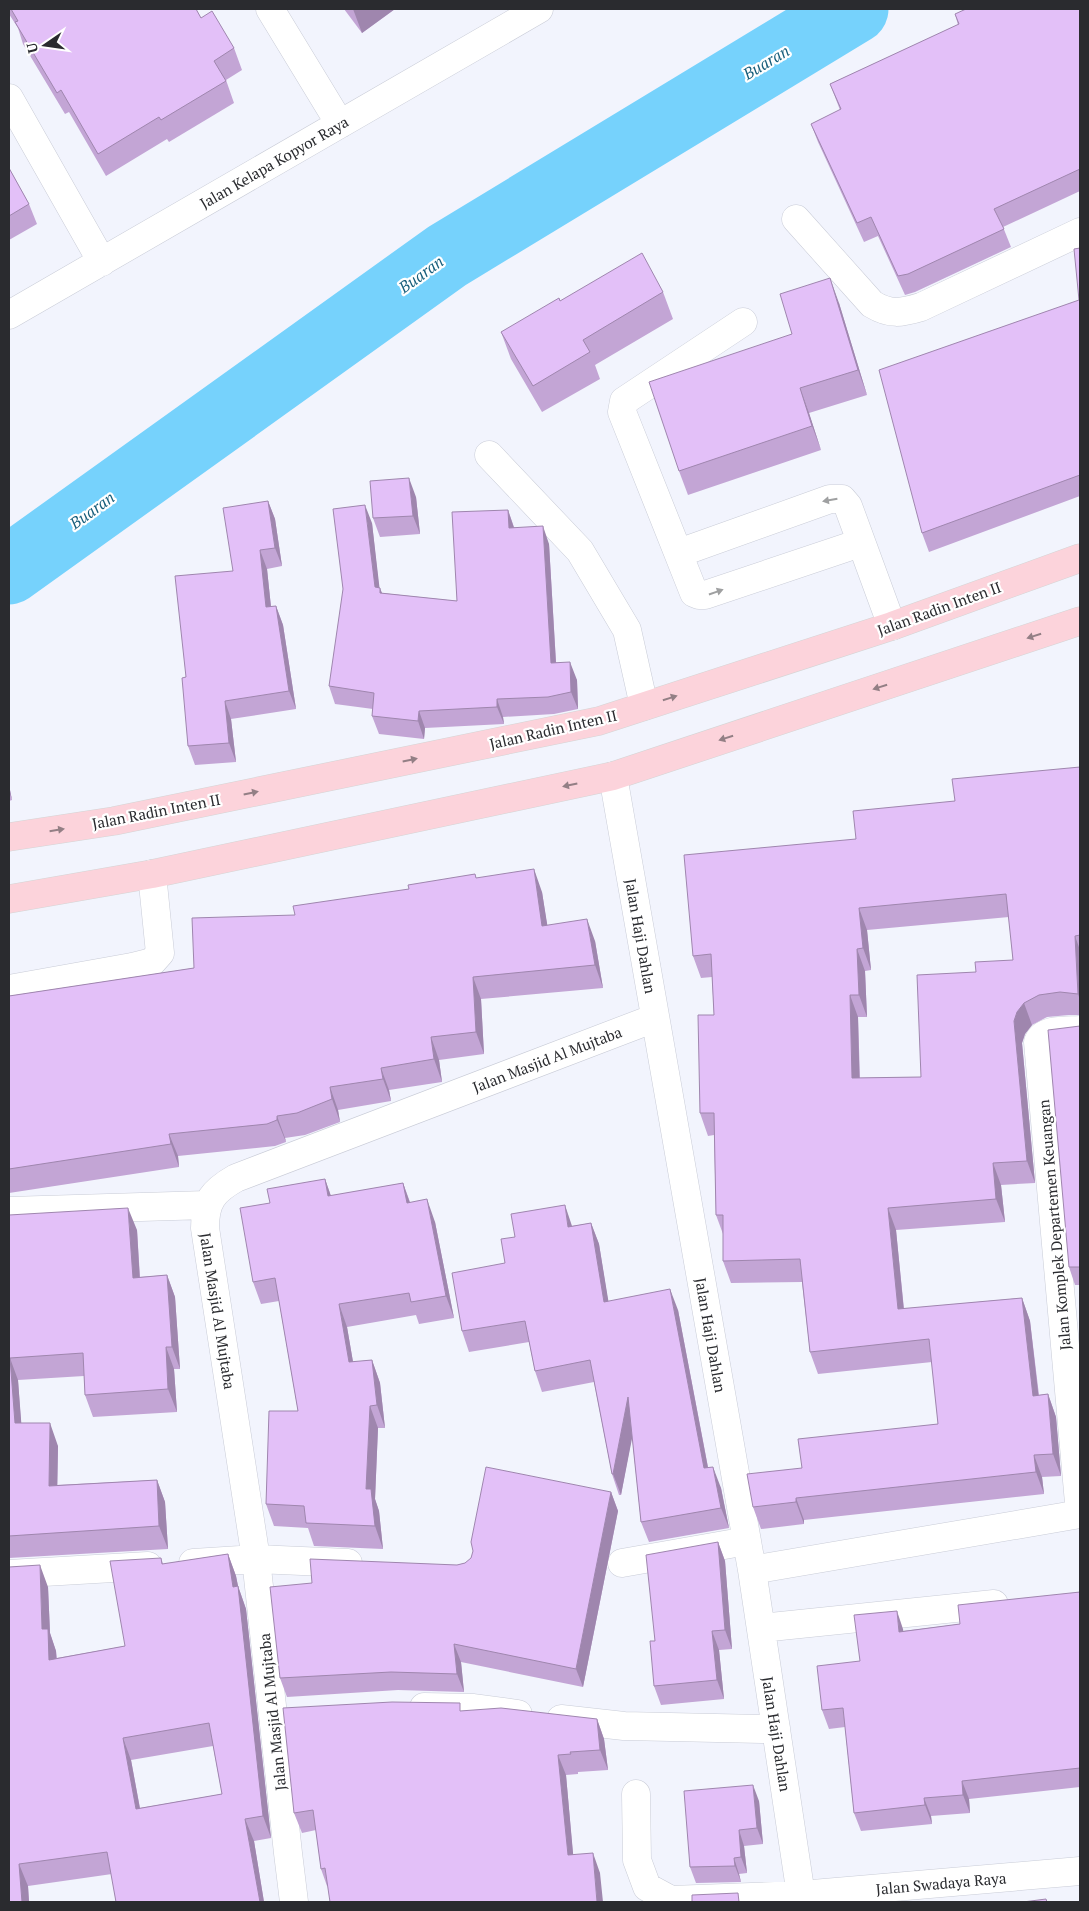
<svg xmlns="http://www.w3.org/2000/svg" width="1089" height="1911" font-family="'PT Serif',serif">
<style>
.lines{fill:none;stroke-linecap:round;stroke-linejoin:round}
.river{stroke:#76d2fc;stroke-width:69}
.minor-casing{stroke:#c9ccd7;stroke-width:29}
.major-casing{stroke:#d4d5d5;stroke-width:29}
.minor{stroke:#fff;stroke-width:28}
.major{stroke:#fcd3db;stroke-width:28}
.wall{fill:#c3a5d5;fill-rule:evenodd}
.shaded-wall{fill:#9f86ae}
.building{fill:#e3c0f8;stroke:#9f86ae;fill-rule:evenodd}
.oneway{fill:#9fa0a1}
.oneway2{fill:#937f85}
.labels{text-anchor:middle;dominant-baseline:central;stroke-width:4.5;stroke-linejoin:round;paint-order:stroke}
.street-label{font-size:15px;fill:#2a2b2f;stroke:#fff}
.water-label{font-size:16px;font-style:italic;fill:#175e7b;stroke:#fff}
</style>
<rect width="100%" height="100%" fill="#f2f4fd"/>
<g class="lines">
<path class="river" d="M 9,570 L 447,256 L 854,9"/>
<g class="minor-casing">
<path id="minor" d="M 270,9 L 340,124
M 9,98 L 102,262
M 796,219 L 872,304 C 890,315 901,313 921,307 L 1080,232
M 9,315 L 539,9
M 743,322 L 624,401 L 622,412 L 694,593 L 699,595 L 705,595 L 854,545 L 859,545 L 863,548
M 489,455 L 580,551 L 627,630 L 644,706
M 679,553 L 830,499 L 842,499 L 848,506 L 892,626
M 613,776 L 752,1570 L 802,1902
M 9,989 L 132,967 L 152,962 L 160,953 L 152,874
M 9,1211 L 207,1205
M 1080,1514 L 1038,1042 C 1044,1028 1067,1031 1080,1030
M 193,1563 L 256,1559 L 348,1563
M 622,1563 L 747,1541
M 752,1570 L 1080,1514
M 9,1574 L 148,1566
M 761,1628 L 994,1604
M 424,1707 L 474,1708 L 518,1714
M 561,1719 L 624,1726 L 762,1729 L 776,1728
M 636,1794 L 637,1860 L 647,1887 L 671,1900 L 801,1895 L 1080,1871
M 294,1902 L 288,1853 L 256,1559 L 205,1228 C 205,1201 213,1191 236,1178 L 655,1018"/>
</g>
<g class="major-casing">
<path id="major" d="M 9,837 L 114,821 L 599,721 L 892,626 L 1080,558
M 9,899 L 152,874 L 613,776 L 1080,621"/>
</g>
<use href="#minor" class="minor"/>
<use href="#major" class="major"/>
</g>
<path class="wall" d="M 9,9 L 196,9 L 201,18 L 234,48 L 242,70 L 226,80 L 234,103 L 169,142 L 167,139 L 106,176 L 69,112 L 65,114 L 23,44 L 18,28 L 9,14 Z
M 344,9 L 395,9 L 362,33 Z
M 1080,9 L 1080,191 L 1003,227 L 1011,247 L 915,292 L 905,295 L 878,236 L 864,242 L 818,142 L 811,124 L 840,110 L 830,84 L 958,25 L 955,14 Z
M 9,168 L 29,204 L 37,224 L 9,240 Z
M 1080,248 L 1080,496 L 929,552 L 922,533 L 1079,300 Z
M 663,292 L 673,319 L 595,365 L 600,379 L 542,412 L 511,359 L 501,332 L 560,301 Z
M 839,303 L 867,395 L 809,413 L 821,450 L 688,495 L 679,471 L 792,334 Z
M 416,497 L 420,534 L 380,537 L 373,518 Z
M 268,501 L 275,519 L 282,566 L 267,569 L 271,607 L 276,606 L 283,625 L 296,709 L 231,719 L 236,762 L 195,765 L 188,746 L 186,677 L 233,571 Z
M 508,510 L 514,527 L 549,544 L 556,662 L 577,680 L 578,709 L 554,714 L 503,717 L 504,724 L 425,728 L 424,739 L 379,734 L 372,716 L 373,709 L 335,704 L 329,686 L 372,523 L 379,588 L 382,593 L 457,601 Z
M 1080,767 L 1080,1015 L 1069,1015 L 1047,1017 L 1032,1025 L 1025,1034 L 1022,1043 L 1035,1183 L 1001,1185 L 1005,1222 L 896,1230 L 904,1309 L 1022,1298 L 1030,1321 L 1039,1395 L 1048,1394 L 1056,1417 L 1061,1476 L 1042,1477 L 1044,1494 L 804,1520 L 804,1524 L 761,1529 L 753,1507 L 802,1468 L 938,1424 L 932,1362 L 818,1374 L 810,1352 L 802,1282 L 731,1283 L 723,1261 L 723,1234 L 716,1215 L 714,1135 L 708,1136 L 700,1113 L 714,1015 L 712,977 L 701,978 L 693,956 L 856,839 L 955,801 ZM 1009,917 L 1013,960 L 976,972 L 921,1077 L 860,1078 L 858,1017 L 867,1017 L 865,971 L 871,970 L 867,930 Z
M 9,785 L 12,800 L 9,801 Z
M 475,874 L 476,878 L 542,892 L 547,925 L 595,941 L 603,988 L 481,999 L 484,1054 L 439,1060 L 442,1082 L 389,1090 L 391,1101 L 338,1110 L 340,1122 L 305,1135 L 285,1138 L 286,1142 L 275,1146 L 178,1156 L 179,1167 L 9,1193 L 9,996 L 194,968 L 295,915 Z
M 1080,1026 L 1080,1285 L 1075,1285 L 1069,1267 Z
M 325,1179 L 331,1196 L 403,1183 L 410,1202 L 435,1222 L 454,1318 L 419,1324 L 416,1315 L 347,1327 L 353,1362 L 372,1360 L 380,1383 L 385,1428 L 378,1428 L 375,1499 L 379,1511 L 383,1549 L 314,1546 L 308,1528 L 274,1526 L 266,1504 L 298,1411 L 279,1301 L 261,1304 L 253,1282 L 270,1203 Z
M 9,1215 L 137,1230 L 140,1277 L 167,1275 L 175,1297 L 180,1369 L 174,1369 L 177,1412 L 93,1417 L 85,1395 L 84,1376 L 18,1380 L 21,1423 L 58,1446 L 57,1485 L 157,1480 L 165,1502 L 168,1549 L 9,1558 Z
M 591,1223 L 599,1244 L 608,1301 L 678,1310 L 708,1467 L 721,1488 L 729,1528 L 649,1542 L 641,1522 L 632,1436 L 621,1495 L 619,1495 L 612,1474 L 594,1382 L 542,1392 L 535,1371 L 529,1342 L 469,1352 L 462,1331 L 505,1263 L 572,1226 Z
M 611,1492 L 618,1511 L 583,1687 L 461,1662 L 464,1692 L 398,1690 L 287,1697 L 280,1678 L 312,1583 L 457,1565 L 465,1563 Z
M 718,1542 L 725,1561 L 732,1649 L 719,1650 L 724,1699 L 661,1705 L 654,1686 L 655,1641 Z
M 228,1554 L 236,1576 L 238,1586 L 246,1609 L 271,1838 L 254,1841 L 264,1902 L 116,1902 L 112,1874 L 28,1886 L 29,1902 L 9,1902 L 48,1587 L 50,1633 L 56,1651 L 57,1658 L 125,1646 L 161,1558 L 163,1564 ZM 213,1746 L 222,1794 L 140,1808 L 131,1760 Z
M 1080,1592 L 1080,1787 L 969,1799 L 970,1813 L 931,1816 L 932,1824 L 861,1831 L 854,1813 L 845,1727 L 829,1729 L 822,1710 L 860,1661 L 903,1629 L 903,1631 L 960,1624 Z
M 462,1711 L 597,1719 L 604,1739 L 608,1770 L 578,1772 L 578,1774 L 566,1775 L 573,1855 L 600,1873 L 327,1886 L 321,1869 L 316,1830 L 302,1833 L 294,1813 Z
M 759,1801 L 763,1844 L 744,1846 L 747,1873 L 739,1874 L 741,1882 L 696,1883 L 690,1867 Z"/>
<path class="shaded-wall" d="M 353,9 L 395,9 L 362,33 Z
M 830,278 L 839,303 L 867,395 L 858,370 Z
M 800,388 L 809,413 L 821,450 L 812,426 Z
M 409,478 L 416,497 L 420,534 L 413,516 Z
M 268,501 L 275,519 L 282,566 L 275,548 Z
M 365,505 L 372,523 L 380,592 L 380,588 L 387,606 L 375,587 Z
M 508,510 L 514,528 L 509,528 Z
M 543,526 L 549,544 L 557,681 L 551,663 Z
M 260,550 L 267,569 L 273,626 L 266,607 Z
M 276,606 L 283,625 L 296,709 L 289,691 Z
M 570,662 L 577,680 L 578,709 L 571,692 Z
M 497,699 L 503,717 L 504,724 L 497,707 Z
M 225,701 L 231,719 L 236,762 L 229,743 Z
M 419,711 L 425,728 L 424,739 L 418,721 Z
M 9,785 L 12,800 L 9,791 Z
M 534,869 L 542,892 L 551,948 L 542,926 Z
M 859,908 L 867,930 L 871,970 L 863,948 Z
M 587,919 L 595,941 L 603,988 L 595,965 Z
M 1075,936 L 1080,950 L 1080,1000 L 1078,994 Z
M 857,949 L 865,971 L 867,1017 L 859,995 Z
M 473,977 L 481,999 L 484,1054 L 476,1032 Z
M 850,995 L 858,1017 L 860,1101 L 852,1078 Z
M 1024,1003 L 1032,1025 L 1025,1034 L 1022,1043 L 1035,1183 L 1027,1161 L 1014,1021 L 1017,1012 Z
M 431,1037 L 439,1060 L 442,1082 L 434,1059 Z
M 381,1068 L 389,1090 L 391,1101 L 383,1079 Z
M 330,1087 L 338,1110 L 340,1122 L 332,1099 Z
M 277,1116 L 285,1138 L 286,1142 L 277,1120 Z
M 169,1134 L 178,1156 L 179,1167 L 171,1144 Z
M 993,1163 L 1001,1185 L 1005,1222 L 996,1199 Z
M 325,1179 L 333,1202 L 328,1196 Z
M 403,1183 L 411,1206 L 407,1203 Z
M 427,1199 L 435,1222 L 454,1318 L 446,1296 Z
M 565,1205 L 572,1226 L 576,1248 L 568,1227 Z
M 128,1208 L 137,1230 L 141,1300 L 133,1278 Z
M 888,1208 L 896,1230 L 906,1332 L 898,1309 Z
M 591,1223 L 599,1244 L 612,1323 L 604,1302 Z
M 167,1275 L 175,1297 L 180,1369 L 172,1347 Z
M 670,1289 L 678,1310 L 712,1489 L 704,1468 Z
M 1022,1298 L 1030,1321 L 1041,1418 L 1033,1396 Z
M 339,1304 L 347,1327 L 357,1385 L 349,1362 Z
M 166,1347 L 174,1369 L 177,1412 L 168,1389 Z
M 10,1358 L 18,1380 L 23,1445 L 15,1423 Z
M 372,1360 L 380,1383 L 385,1428 L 377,1405 Z
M 1048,1394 L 1056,1417 L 1061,1476 L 1053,1454 Z
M 628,1397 L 636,1418 L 621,1495 L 613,1474 Z
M 370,1406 L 378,1428 L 375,1499 L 379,1511 L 383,1549 L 375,1526 L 366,1489 Z
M 50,1423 L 58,1446 L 57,1508 L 49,1486 Z
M 1034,1455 L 1042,1477 L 1044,1494 L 1036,1472 Z
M 713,1467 L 721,1488 L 729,1528 L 721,1508 Z
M 157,1480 L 165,1502 L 168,1549 L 159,1526 Z
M 611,1492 L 618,1511 L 583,1687 L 576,1669 Z
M 796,1498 L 804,1520 L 804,1524 L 796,1502 Z
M 718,1542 L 725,1561 L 732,1649 L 725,1630 Z
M 228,1554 L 236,1576 L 238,1586 L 246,1609 L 271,1838 L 263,1816 L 233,1587 Z
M 40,1565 L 48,1587 L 50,1633 L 56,1651 L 57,1682 L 49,1660 L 42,1629 Z
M 897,1611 L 903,1629 L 906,1650 L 899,1632 Z
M 712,1631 L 719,1650 L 724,1699 L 717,1680 Z
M 454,1644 L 461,1662 L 464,1692 L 457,1674 Z
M 597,1719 L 604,1739 L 608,1770 L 600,1750 Z
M 123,1738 L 131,1760 L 144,1831 L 136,1809 Z
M 558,1755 L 566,1775 L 575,1875 L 568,1855 Z
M 962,1781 L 969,1799 L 970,1813 L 963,1795 Z
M 753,1785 L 759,1801 L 763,1844 L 757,1828 Z
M 924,1798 L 931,1816 L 932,1824 L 925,1805 Z
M 245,1819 L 254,1841 L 264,1902 L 260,1902 Z
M 739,1830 L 744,1846 L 747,1873 L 741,1857 Z
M 593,1853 L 600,1873 L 603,1902 L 597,1902 Z
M 734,1858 L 739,1874 L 741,1882 L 735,1866 Z
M 19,1864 L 28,1886 L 29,1902 L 22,1902 Z"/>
<path class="building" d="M 11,9 L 196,9 L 201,18 L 212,11 L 234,48 L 214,61 L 226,81 L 161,120 L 159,117 L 98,154 L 61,90 L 57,93 L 15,22 L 18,21 Z
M 966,9 L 1080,9 L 1080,169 L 994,209 L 1004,229 L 908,274 L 898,276 L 871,217 L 857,223 L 811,124 L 841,109 L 830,84 L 959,24 L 955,14 Z
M 9,168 L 29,204 L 9,216 Z
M 1080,248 L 1080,475 L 922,533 L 879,370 L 1079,300 L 1074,249 Z
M 642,253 L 663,292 L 583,340 L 590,352 L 533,386 L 501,332 L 559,298 L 560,301 Z
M 830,278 L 858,370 L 800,388 L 812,426 L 679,471 L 649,382 L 792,334 L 780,294 Z
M 409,478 L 413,516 L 373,518 L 370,481 Z
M 268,501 L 275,548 L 260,550 L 266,607 L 276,606 L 289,691 L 225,701 L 229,743 L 188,746 L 182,678 L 186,677 L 175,576 L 233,571 L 223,508 Z
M 365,505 L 375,587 L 380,588 L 380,593 L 457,601 L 452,512 L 508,510 L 509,528 L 543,526 L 551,663 L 570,662 L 571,692 L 548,697 L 497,699 L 497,707 L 419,711 L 418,721 L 372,716 L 374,693 L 329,686 L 343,589 L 333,509 Z
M 1080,767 L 1080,935 L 1075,936 L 1078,994 L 1060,992 L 1039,995 L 1024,1003 L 1017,1012 L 1014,1021 L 1027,1161 L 993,1163 L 996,1199 L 888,1208 L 898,1309 L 1022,1298 L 1033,1396 L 1048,1394 L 1053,1454 L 1034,1455 L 1036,1472 L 796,1498 L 796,1502 L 753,1507 L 747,1474 L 802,1468 L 798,1439 L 938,1424 L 929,1339 L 810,1352 L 800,1259 L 723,1261 L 723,1215 L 716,1215 L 714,1113 L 700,1113 L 698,1015 L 714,1015 L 711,954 L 693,956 L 684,855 L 856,839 L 853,811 L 955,801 L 952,779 ZM 1006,894 L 1013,960 L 975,962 L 976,972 L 917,975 L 921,1077 L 852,1078 L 850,995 L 859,995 L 857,949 L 863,948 L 859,908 Z
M 534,869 L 542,926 L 587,919 L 595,965 L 473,977 L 476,1032 L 431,1037 L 434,1059 L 381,1068 L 383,1079 L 330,1087 L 332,1099 L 297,1113 L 277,1116 L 277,1120 L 267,1124 L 169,1134 L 171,1144 L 9,1169 L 9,996 L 194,968 L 192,918 L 295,915 L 293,906 L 409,889 L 408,885 L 475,874 L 476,878 Z
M 1080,1026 L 1080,1267 L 1069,1267 L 1048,1030 Z
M 325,1179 L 328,1196 L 403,1183 L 407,1203 L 427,1199 L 446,1296 L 411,1302 L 409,1293 L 339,1304 L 349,1362 L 372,1360 L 377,1405 L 370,1406 L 366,1489 L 371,1489 L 375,1526 L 306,1523 L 304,1506 L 266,1504 L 269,1411 L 298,1411 L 275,1278 L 253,1282 L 240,1208 L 270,1203 L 267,1189 Z
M 565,1205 L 568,1227 L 591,1223 L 604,1302 L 670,1289 L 704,1468 L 713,1467 L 721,1508 L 641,1522 L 628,1397 L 613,1474 L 612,1474 L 590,1360 L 535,1371 L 525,1321 L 462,1331 L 452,1273 L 505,1263 L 501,1239 L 515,1237 L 511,1214 Z
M 128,1208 L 133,1278 L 167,1275 L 172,1347 L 166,1347 L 168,1389 L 85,1395 L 83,1353 L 10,1358 L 15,1423 L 50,1423 L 49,1486 L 157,1480 L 159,1526 L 9,1536 L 9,1215 Z
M 486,1467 L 611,1492 L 576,1669 L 454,1644 L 457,1674 L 391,1672 L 280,1678 L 270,1587 L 312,1583 L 310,1559 L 457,1565 L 465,1563 L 471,1558 L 473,1551 L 471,1542 Z
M 718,1542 L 725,1630 L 712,1631 L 717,1680 L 654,1686 L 650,1641 L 655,1641 L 646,1555 Z
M 228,1554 L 233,1587 L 238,1586 L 263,1816 L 245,1819 L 260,1902 L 116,1902 L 107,1852 L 19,1864 L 22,1902 L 9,1902 L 9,1567 L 40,1565 L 42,1629 L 48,1629 L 49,1660 L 125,1646 L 110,1561 L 161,1558 L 162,1564 ZM 209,1723 L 222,1794 L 136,1809 L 123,1738 Z
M 1080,1592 L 1080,1768 L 962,1781 L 963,1795 L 924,1798 L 925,1805 L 854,1813 L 843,1708 L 822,1710 L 817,1666 L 860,1661 L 854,1615 L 897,1611 L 899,1632 L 960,1624 L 958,1605 Z
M 392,1702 L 460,1703 L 460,1711 L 501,1708 L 597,1719 L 600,1750 L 570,1752 L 571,1754 L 558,1755 L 568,1855 L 593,1853 L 597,1902 L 330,1902 L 325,1868 L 321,1869 L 313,1810 L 294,1813 L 283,1708 Z
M 753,1785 L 757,1828 L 739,1830 L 741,1857 L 734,1858 L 735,1866 L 690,1867 L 684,1791 Z
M 738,1893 L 739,1902 L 692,1902 L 692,1895 Z
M 1046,1899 L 1047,1902 L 1023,1902 Z"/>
<defs><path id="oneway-solid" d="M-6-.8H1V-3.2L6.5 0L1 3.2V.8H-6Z" transform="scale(1.25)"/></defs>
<g class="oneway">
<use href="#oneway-solid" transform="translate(830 500) rotate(170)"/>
<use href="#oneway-solid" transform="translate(716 592) rotate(-19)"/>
</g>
<g class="oneway2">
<use href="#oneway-solid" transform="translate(1034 636) rotate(162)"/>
<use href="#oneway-solid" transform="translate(880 687) rotate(162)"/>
<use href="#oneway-solid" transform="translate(670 698) rotate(-18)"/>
<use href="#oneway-solid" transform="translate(726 738) rotate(162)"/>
<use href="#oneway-solid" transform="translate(410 760) rotate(-12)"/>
<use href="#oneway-solid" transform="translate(570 785) rotate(168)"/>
<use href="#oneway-solid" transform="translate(251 793) rotate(-12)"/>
<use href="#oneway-solid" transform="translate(57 830) rotate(-9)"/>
</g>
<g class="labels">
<g class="street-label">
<text transform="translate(274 162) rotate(-30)">Jalan Kelapa Kopyor Raya</text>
<text transform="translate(939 608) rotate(-20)">Jalan Radin Inten II</text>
<text transform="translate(553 729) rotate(-13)">Jalan Radin Inten II</text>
<text transform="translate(156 811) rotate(-11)">Jalan Radin Inten II</text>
<text transform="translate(641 936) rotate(80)">Jalan Haji Dahlan</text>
<text transform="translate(547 1059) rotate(-21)">Jalan Masjid Al Mujtaba</text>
<text transform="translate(1054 1225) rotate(-95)">Jalan Komplek Departemen Keuangan</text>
<text transform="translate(218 1311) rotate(81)">Jalan Masjid Al Mujtaba</text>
<text transform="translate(711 1335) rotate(80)">Jalan Haji Dahlan</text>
<text transform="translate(272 1712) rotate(-96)">Jalan Masjid Al Mujtaba</text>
<text transform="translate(777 1734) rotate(81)">Jalan Haji Dahlan</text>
<text transform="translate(941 1883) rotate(-5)">Jalan Swadaya Raya</text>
</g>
<g class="water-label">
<text transform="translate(766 62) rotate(-31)">Buaran</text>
<text transform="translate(421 274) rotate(-36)">Buaran</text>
<text transform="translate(92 510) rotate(-36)">Buaran</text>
</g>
</g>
<rect width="1089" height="1911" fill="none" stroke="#2a2b2f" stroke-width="20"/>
<g transform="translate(45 45) rotate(257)" stroke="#ffffff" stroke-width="4" paint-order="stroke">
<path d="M0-4L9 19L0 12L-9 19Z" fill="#2a2b2f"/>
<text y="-8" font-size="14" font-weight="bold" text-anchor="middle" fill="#2a2b2f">U</text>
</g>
</svg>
